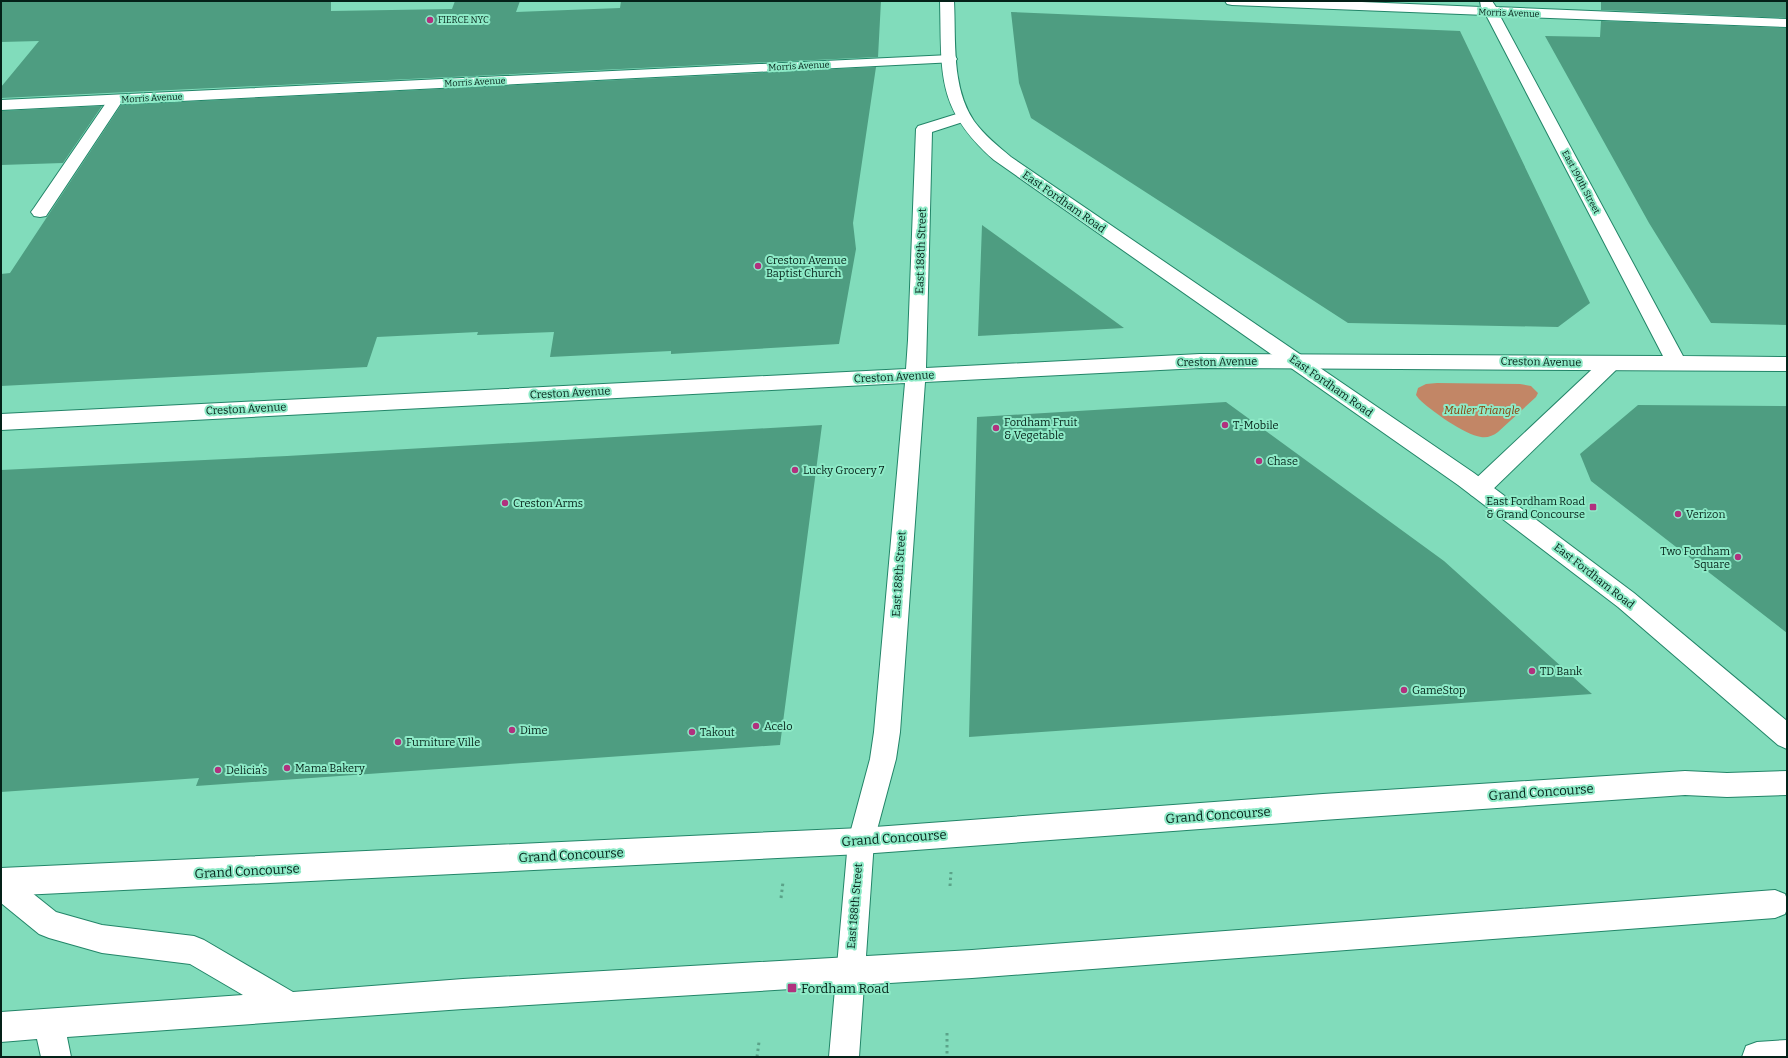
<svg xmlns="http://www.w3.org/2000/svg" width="1788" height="1058" font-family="Bitter,serif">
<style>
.green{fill:#c28666}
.building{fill:#4e9d81}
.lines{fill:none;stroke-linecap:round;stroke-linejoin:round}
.service-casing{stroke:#228568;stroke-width:2}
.pedestrian-casing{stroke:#228568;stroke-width:2}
.minor-casing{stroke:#228568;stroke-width:2}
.tertiary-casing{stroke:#228568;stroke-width:2}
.primary-casing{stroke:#228568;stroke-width:2}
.path{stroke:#5ba389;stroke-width:3;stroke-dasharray:2.5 3.5;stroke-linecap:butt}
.service{fill:#fff;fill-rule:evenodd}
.pedestrian{fill:#fff;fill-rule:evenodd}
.minor{fill:#fff;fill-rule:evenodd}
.tertiary{fill:#fff;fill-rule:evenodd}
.primary{fill:#fff;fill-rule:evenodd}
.poi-dot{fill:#b1317e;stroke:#8eeac7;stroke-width:1.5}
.labels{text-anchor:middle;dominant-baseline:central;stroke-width:4;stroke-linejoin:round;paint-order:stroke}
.far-street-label{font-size:9px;fill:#042118;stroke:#8eeac7}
.far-poi-label{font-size:9px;fill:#042118;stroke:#8eeac7;text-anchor:start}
.street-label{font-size:11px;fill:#042118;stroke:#8eeac7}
.poi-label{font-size:11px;fill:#042118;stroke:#8eeac7;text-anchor:start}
.park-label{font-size:11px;font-style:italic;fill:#883c06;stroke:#8eeac7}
.near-street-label{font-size:13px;fill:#042118;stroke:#8eeac7}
.near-poi-label{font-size:13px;fill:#042118;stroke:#8eeac7;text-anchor:start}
</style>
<rect width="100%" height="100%" fill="#81dcbb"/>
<path class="green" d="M 1437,383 L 1520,384 L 1531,386 L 1538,393 L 1536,397 L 1498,432 C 1493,436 1487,438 1481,437 C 1465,435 1430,410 1419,399 L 1416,395 L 1418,388 L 1426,384 Z"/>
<path class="building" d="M 1,1 L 331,1 L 331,11 L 452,9 L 455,1 L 520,1 L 516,12 L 620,8 L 621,1 L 881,1 L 878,57 L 1,98 L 1,87 L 39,41 L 1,42 Z
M 1601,1 L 1787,1 L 1787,18 L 1601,10 Z
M 1011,12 L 1460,31 L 1590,303 L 1558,327 L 1348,323 L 1031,118 L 1019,83 Z
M 1601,21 L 1787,28 L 1787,325 L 1711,323 L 1649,223 L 1545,36 L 1600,37 Z
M 876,67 L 853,223 L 856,249 L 839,344 L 671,354 L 671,351 L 550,357 L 554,332 L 477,335 L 478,332 L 377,337 L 367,367 L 1,386 L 1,274 L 10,273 L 121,105 Z
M 102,106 L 63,163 L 1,165 L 1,111 Z
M 982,225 L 1124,328 L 978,336 Z
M 1226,402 L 1444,561 L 1592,694 L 969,737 L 977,417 Z
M 1638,405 L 1787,406 L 1787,633 L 1591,481 L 1580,454 Z
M 822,425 L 780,745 L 196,786 L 199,778 L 1,792 L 1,470 L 287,456 Z"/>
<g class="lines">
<g class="service-casing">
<path id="service" d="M 115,95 L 120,97 L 123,100 L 46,216 L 40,217 L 34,216 L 31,212 L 34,208 L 110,97 Z"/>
</g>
<g class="pedestrian-casing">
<path id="pedestrian" d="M 1611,356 L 1618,358 L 1621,363 L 1618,368 L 1487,495 L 1479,498 L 1471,495 L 1468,489 L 1471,483 L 1604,358 Z"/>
</g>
<g class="minor-casing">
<path id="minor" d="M 1225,1 L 1338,1 L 1481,7 L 1480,1 L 1492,1 L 1496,7 L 1787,19 L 1787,27 L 1500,16 L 1683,356 L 1787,357 L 1787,371 L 1200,368 L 925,382 L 900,732 L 896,759 L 874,841 L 859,1057 L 829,1057 L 848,841 L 870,759 L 874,732 L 905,383 L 1,430 L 1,414 L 906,369 L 908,340 L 916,129 L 918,126 L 963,112 L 969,114 L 971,117 L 969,120 L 932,132 L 926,368 L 1200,354 L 1663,356 L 1486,15 L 1232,5 L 1227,4 Z
M 950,55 L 955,56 L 957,59 L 955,62 L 1,110 L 1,100 Z"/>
</g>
<g class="tertiary-casing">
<path id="tertiary" d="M 1685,771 L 1727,773 L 1787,771 L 1787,795 L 1727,797 L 1685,795 L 1323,820 L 861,854 L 1,896 L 1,868 L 861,828 L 1323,794 Z
M 1787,1040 L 1787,1057 L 1742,1057 L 1746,1046 L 1757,1042 Z"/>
</g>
<g class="primary-casing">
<path id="primary" d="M 940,1 L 954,1 C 956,40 951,87 974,121 C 984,135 998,146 1011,157 L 1474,473 L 1634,593 L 1787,721 L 1787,749 L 1778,745 L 1618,607 L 1458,485 L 994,160 C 935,108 942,73 940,1 Z
M 1,872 L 11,876 L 56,912 L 102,925 L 194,936 L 204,940 L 293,992 L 463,979 L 972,950 L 1775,890 L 1785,894 C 1788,901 1788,907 1785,914 L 1775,918 L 972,978 L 463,1009 L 67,1037 L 71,1057 L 41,1057 L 37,1039 L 1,1042 L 1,1012 L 243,995 L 190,964 L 102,953 L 49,938 L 39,934 L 1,903 Z"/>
</g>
<path class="path" d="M 950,886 L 951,872
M 781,898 L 783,882
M 947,1033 L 947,1057
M 757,1057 L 759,1042"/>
<use href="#service" class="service"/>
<use href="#pedestrian" class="pedestrian"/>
<use href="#minor" class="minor"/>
<use href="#tertiary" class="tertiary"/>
<use href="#primary" class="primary"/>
</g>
<g class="poi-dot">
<circle cx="430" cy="20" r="4"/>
<circle cx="758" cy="266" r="4"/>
<circle cx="1225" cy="425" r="4"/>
<circle cx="996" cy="428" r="4"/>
<circle cx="1259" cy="461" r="4"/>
<circle cx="795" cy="470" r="4"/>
<circle cx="505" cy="503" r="4"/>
<rect x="1589" y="503" width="8" height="8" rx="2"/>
<circle cx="1678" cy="514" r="4"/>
<circle cx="1738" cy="557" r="4"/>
<circle cx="1532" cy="671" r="4"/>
<circle cx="1404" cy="690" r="4"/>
<circle cx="756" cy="726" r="4"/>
<circle cx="512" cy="730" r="4"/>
<circle cx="692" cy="732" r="4"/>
<circle cx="398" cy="742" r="4"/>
<circle cx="287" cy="768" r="4"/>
<circle cx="218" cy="770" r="4"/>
<rect x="787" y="983" width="10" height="10" rx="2"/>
</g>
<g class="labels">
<g class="far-street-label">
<text transform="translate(1509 13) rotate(2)">Morris Avenue</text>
<text transform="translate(799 66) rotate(-3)">Morris Avenue</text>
<text transform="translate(475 82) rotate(-3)">Morris Avenue</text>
<text transform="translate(152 98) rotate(-3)">Morris Avenue</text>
<text transform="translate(1581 182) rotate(62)">East 190th Street</text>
</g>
<g class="far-poi-label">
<text x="438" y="20">FIERCE NYC</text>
</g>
<g class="street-label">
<text transform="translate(1064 202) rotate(35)">East Fordham Road</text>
<text transform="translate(921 251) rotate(-88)">East 188th Street</text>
<text transform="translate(1217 362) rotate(-1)">Creston Avenue</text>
<text transform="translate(1541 362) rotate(1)">Creston Avenue</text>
<text transform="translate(894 377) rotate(-3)">Creston Avenue</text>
<text transform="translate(1331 386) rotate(35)">East Fordham Road</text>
<text transform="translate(570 393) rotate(-3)">Creston Avenue</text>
<text transform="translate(246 409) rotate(-3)">Creston Avenue</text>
<text transform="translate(899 574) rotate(-86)">East 188th Street</text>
<text transform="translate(1594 576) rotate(38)">East Fordham Road</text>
<text transform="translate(855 906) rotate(-85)">East 188th Street</text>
</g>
<g class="poi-label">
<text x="766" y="260">Creston Avenue<tspan x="766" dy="13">Baptist Church</tspan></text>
<text x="1004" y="422">Fordham Fruit<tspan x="1004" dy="13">&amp; Vegetable</tspan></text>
<text x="1233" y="425">T-Mobile</text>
<text x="1267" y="461">Chase</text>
<text x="803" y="470">Lucky Grocery 7</text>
<text x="1585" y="501" text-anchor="end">East Fordham Road<tspan x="1585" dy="13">&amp; Grand Concourse</tspan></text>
<text x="513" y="503">Creston Arms</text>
<text x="1686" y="514">Verizon</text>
<text x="1730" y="551" text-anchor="end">Two Fordham<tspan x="1730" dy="13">Square</tspan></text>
<text x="1540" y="671">TD Bank</text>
<text x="1412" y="690">GameStop</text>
<text x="764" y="726">Acelo</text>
<text x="520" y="730">Dime</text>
<text x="700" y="732">Takout</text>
<text x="406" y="742">Furniture Ville</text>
<text x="295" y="768">Mama Bakery</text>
<text x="226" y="770">Delicia’s</text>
</g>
<g class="park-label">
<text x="1482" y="410">Muller Triangle</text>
</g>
<g class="near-street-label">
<text transform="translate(1541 792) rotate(-4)">Grand Concourse</text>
<text transform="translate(1218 815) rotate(-4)">Grand Concourse</text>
<text transform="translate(894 838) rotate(-4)">Grand Concourse</text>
<text transform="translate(571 855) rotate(-3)">Grand Concourse</text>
<text transform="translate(247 871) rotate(-3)">Grand Concourse</text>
</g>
<g class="near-poi-label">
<text x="801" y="988">Fordham Road</text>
</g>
</g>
<rect width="1788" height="1058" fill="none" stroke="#042118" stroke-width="4"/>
</svg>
